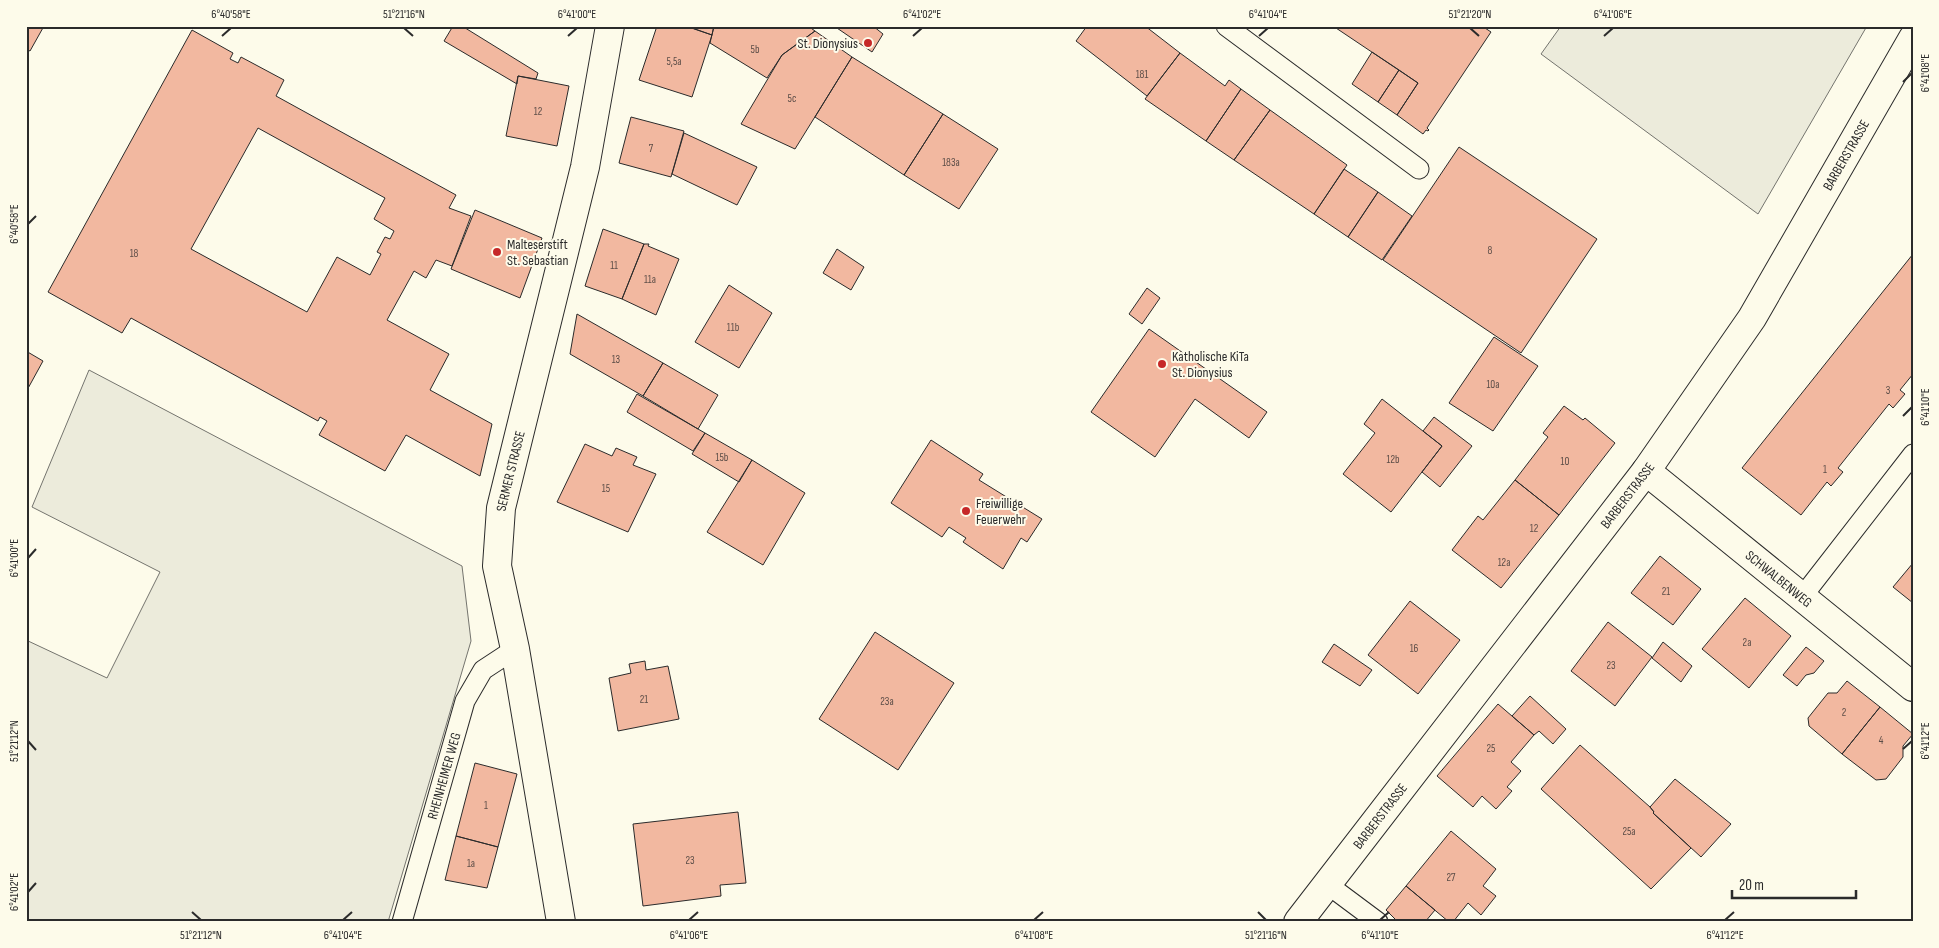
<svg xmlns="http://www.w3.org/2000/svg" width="1939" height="948" font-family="'Sofia Sans Condensed',sans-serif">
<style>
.green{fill:#ecebdb;stroke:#74746e}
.building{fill:#f2b8a0;stroke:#2b2b2b;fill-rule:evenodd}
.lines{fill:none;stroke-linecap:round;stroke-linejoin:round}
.lane-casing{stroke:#2b2b2b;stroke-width:21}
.street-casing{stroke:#2b2b2b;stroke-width:30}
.lane{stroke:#fdfbea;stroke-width:19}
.street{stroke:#fdfbea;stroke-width:28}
.ticks{fill:none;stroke:#2b2b2b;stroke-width:2}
.poi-dot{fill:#c62828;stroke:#fdfbea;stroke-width:2}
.labels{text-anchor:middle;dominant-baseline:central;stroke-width:4;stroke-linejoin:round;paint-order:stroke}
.number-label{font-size:11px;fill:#5d4e48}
.poi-label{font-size:14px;fill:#2b2b2b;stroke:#fdfbea;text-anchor:start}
.street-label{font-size:14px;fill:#2b2b2b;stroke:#fdfbea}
.neatline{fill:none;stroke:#2b2b2b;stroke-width:2}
.ticks-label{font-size:12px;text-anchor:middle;fill:#2b2b2b}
</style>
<rect width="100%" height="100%" fill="#fdfbea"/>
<path class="green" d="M 1561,26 L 1867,26 L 1758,214 L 1541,54 Z
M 89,370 L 462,566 L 471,641 L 388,922 L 26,922 L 26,640 L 107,678 L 160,572 L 32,507 Z"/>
<path class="building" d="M 26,26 L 44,26 L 30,51 L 26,49 Z
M 453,26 L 462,26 L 538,73 L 536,79 L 518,76 L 517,84 L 444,41 Z
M 657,26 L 686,26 L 712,35 L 692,97 L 639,80 Z
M 686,26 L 714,26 L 712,35 Z
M 714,26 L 808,26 L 815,31 L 782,55 L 767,78 L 710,43 Z
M 834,26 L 873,26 L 883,34 L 872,52 Z
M 1087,26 L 1145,26 L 1180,53 L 1147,96 L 1076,41 Z
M 1333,26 L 1482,26 L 1491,32 L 1427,128 L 1429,130 L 1428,131 L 1426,130 L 1423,134 L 1397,115 L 1418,83 Z
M 192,30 L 233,53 L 230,59 L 238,63 L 241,57 L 284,80 L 276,96 L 456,195 L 449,208 L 471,216 L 452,266 L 436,260 L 426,278 L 414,271 L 387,320 L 449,354 L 430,390 L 492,424 L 480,476 L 406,435 L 385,471 L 319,435 L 327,421 L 320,417 L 318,421 L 131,318 L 122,333 L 48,292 ZM 258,128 L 385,198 L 374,219 L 394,231 L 390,239 L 385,237 L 377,252 L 381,254 L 370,275 L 337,257 L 307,312 L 191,249 Z
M 815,31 L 852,57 L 795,149 L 741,124 L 782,55 Z
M 1372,52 L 1399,70 L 1378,102 L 1352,84 Z
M 1180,53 L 1225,86 L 1229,80 L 1241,89 L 1206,141 L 1145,99 Z
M 852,57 L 943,114 L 904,175 L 815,117 Z
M 1399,70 L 1418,83 L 1397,115 L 1378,102 Z
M 518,76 L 569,86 L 557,146 L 506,136 Z
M 1241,89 L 1270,110 L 1234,160 L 1206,141 Z
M 1270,110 L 1347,165 L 1314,214 L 1234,160 Z
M 943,114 L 998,149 L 959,209 L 904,175 Z
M 631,117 L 684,131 L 671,177 L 619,163 Z
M 684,133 L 757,167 L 737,205 L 672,174 Z
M 1459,147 L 1597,239 L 1521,353 L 1383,260 Z
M 1344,169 L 1378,192 L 1348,237 L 1314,214 Z
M 1378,192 L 1412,216 L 1382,260 L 1348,237 Z
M 475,210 L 542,238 L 520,298 L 451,269 Z
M 603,229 L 644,244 L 622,299 L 585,286 Z
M 644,244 L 649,244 L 648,246 L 679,259 L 656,315 L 622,299 Z
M 837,249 L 864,267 L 851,290 L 823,273 Z
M 1913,254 L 1913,374 L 1900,390 L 1905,394 L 1893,408 L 1889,404 L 1838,468 L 1843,472 L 1831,486 L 1827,482 L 1801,515 L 1742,468 Z
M 729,285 L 772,313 L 739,368 L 695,342 Z
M 1147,288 L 1160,298 L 1142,324 L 1129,314 Z
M 577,314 L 663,363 L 643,396 L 570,354 Z
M 1149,329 L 1267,412 L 1249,438 L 1195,399 L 1155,457 L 1091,412 Z
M 1494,337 L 1538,366 L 1493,431 L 1449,403 Z
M 26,351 L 43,361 L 26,392 Z
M 663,363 L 718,395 L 698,429 L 643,396 Z
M 637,394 L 705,433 L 693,451 L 627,412 Z
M 1382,399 L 1442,446 L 1391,512 L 1343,474 L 1375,433 L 1364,424 Z
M 1564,406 L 1583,420 L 1585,418 L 1615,443 L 1559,515 L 1515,480 L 1548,437 L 1543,433 Z
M 1434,417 L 1472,446 L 1440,487 L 1422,472 L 1442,446 L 1423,431 Z
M 705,433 L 752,460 L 739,482 L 692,454 Z
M 931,440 L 983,474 L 979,480 L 1042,519 L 1027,542 L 1021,538 L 1003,569 L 963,542 L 966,538 L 949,527 L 942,537 L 891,503 Z
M 585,444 L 612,456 L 616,448 L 637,457 L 633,465 L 656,474 L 628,532 L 557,502 Z
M 752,460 L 805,493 L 763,565 L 707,532 Z
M 1515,480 L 1559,515 L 1501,588 L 1452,550 L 1478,516 L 1483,520 Z
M 1660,556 L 1701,589 L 1673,625 L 1631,593 Z
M 1913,563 L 1913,603 L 1893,587 Z
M 1745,598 L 1791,636 L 1749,688 L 1702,649 Z
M 1410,601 L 1460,640 L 1418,694 L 1368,655 Z
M 1608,622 L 1652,657 L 1615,706 L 1571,671 Z
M 875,632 L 954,683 L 898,770 L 819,719 Z
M 1663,642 L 1692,666 L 1681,682 L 1652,658 Z
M 1334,644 L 1372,670 L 1360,686 L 1322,662 Z
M 1806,647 L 1824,661 L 1814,673 L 1806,675 L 1797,686 L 1783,675 Z
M 645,661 L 646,670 L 668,666 L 679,719 L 618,731 L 609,678 L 631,673 L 629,664 Z
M 1847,681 L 1880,707 L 1842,754 L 1809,726 L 1808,718 L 1828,693 L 1837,693 Z
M 1530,696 L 1566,729 L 1553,744 L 1539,731 L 1534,735 L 1512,716 Z
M 1498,704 L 1534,735 L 1511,762 L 1521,771 L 1507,787 L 1512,791 L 1496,809 L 1482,796 L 1473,807 L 1437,776 Z
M 1880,707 L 1913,734 L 1903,746 L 1903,757 L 1886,779 L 1876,780 L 1842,754 Z
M 1580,745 L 1650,807 L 1654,812 L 1653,813 L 1691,848 L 1651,889 L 1541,789 Z
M 475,763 L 517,774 L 498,847 L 456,836 Z
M 1675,779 L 1731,824 L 1701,857 L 1653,813 L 1654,812 L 1650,807 Z
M 738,812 L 746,883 L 720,885 L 721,896 L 643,906 L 633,824 Z
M 1451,831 L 1496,869 L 1483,886 L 1496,896 L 1481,915 L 1468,903 L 1453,922 L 1449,922 L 1406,886 Z
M 456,836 L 498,847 L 487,888 L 445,880 Z
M 1406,886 L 1435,910 L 1425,922 L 1398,922 L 1386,910 Z"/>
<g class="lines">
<g class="lane-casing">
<g id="lane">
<path d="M 1226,26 L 1419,169"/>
<path d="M 1802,597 L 1913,454"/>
<path d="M 1327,884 L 1378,922"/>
<path id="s1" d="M 402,922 L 465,701 L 483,670 L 515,649"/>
</g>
</g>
<g class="street-casing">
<g id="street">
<path id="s2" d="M 1646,471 L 1913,687"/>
<path id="s3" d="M 561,922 L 515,649 L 497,566 L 501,508 L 585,167 L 610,26"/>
<path id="s4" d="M 1298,922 L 1646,471 L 1752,318 L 1913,38"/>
</g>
</g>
<use href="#lane" class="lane"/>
<use href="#street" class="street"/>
</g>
<path class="ticks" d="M 404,28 L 413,36M 1470,28 L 1479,36M 222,36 L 231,28M 568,36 L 577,28M 913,36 L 922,28M 1259,36 L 1268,28M 1604,36 L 1613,28M 1903,82 L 1912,73M 28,224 L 36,216M 1903,416 L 1912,407M 28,558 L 36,549M 28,741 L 36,750M 1903,749 L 1912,741M 28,892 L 36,883M 192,912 L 201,920M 1258,912 L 1266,920M 343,920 L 352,912M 689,920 L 698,912M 1034,920 L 1043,912M 1380,920 L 1389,912M 1725,920 L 1734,912"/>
<g class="poi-dot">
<circle cx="868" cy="43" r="5"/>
<circle cx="497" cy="252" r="5"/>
<circle cx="1162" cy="364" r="5"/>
<circle cx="966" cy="511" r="5"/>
</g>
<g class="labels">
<g class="number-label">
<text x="755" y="49">5b</text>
<text x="674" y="61">5,5a</text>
<text x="1142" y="74">181</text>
<text x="792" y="98">5c</text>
<text x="538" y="111">12</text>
<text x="651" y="148">7</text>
<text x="951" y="162">183a</text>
<text x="1490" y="250">8</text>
<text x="134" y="253">18</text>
<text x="614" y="265">11</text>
<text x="650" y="279">11a</text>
<text x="733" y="327">11b</text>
<text x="616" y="359">13</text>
<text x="1493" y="384">10a</text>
<text x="1888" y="390">3</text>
<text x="722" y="457">15b</text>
<text x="1393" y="459">12b</text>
<text x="1565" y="461">10</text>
<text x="1825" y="469">1</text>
<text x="606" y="488">15</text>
<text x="1534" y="528">12</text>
<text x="1504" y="562">12a</text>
<text x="1666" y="591">21</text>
<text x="1747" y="642">2a</text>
<text x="1414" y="648">16</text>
<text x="1611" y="665">23</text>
<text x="644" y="699">21</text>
<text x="887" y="701">23a</text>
<text x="1844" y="712">2</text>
<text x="1881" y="740">4</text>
<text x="1491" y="748">25</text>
<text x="486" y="805">1</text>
<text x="1629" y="831">25a</text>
<text x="690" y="860">23</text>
<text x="471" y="863">1a</text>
<text x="1451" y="877">27</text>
</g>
<g class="poi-label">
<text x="858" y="43" text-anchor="end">St. Dionysius</text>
<text x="507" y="244">Malteserstift<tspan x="507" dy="16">St. Sebastian</tspan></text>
<text x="1172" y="356">Katholische KiTa<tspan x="1172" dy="16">St. Dionysius</tspan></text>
<text x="976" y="503">Freiwillige<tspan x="976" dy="16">Feuerwehr</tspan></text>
</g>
<g class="street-label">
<text stroke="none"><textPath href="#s4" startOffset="944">BARBERSTRASSE</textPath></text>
<text stroke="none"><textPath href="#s3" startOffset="458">SERMER STRASSE</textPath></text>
<text stroke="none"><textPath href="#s4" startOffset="539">BARBERSTRASSE</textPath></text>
<text stroke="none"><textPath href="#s2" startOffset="171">SCHWALBENWEG</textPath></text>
<text stroke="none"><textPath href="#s1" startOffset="152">RHEINHEIMER WEG</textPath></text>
<text stroke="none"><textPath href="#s4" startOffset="134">BARBERSTRASSE</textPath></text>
</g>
</g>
<rect width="1939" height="948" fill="none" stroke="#fdfbea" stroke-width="55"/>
<path d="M1732 890v8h124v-8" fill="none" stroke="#2b2b2b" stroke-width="2.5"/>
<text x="1739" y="890" font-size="15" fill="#2b2b2b" stroke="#fdfbea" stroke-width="4" paint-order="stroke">20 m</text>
<rect x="28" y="28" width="1884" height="892" class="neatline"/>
<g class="ticks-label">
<text x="231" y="18">6°40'58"E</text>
<text x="404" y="18">51°21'16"N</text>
<text x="577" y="18">6°41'00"E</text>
<text x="922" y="18">6°41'02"E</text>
<text x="1268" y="18">6°41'04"E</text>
<text x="1470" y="18">51°21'20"N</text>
<text x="1613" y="18">6°41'06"E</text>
<text transform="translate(1925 73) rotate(-90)" y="4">6°41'08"E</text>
<text transform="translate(14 224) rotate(-90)" y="4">6°40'58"E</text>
<text transform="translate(1925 407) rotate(-90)" y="4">6°41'10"E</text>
<text transform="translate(14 558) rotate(-90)" y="4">6°41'00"E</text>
<text transform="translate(1925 741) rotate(-90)" y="4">6°41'12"E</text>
<text transform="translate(14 741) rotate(-90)" y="4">51°21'12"N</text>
<text transform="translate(14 892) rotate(-90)" y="4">6°41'02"E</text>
<text x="201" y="939">51°21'12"N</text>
<text x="343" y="939">6°41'04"E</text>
<text x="689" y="939">6°41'06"E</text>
<text x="1034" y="939">6°41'08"E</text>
<text x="1266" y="939">51°21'16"N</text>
<text x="1380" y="939">6°41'10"E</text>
<text x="1725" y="939">6°41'12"E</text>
</g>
</svg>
